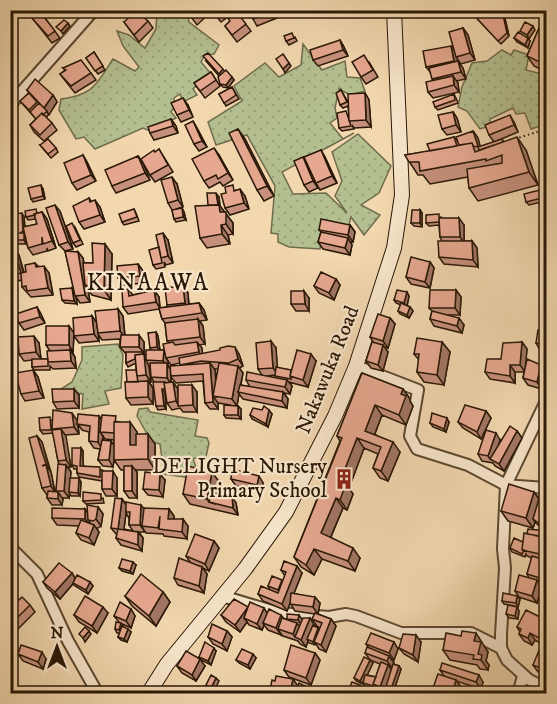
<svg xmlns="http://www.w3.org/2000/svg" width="557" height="704" font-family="'IM FELL DW Pica',serif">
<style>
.green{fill:url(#green-dots);stroke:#6f6c4c;stroke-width:1.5}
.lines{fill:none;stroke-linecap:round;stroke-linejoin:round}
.street-casing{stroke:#5c4831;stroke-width:14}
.secondary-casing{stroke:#2a1807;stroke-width:16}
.path{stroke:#2a1807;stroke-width:2;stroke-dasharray:1.5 3;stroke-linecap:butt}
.street{stroke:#f7e5cb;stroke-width:10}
.secondary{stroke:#f7e5cb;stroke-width:14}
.wall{fill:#c6907c;stroke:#2a1807;stroke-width:1.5;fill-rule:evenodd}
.shaded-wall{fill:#a17665;stroke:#2a1807;stroke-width:1.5}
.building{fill:#e6a890;stroke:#2a1807;stroke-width:1.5}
.labels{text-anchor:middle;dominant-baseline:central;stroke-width:4.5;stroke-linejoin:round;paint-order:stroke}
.street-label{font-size:21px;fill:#2a1807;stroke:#f7e5cb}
.poi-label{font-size:21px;fill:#2a1807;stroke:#f7e5cb;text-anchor:end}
.quarter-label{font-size:24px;letter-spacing:1.5px;fill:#2a1807;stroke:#f7e5cb}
</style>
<defs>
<pattern id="green-dots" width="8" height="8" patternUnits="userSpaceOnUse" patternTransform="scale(1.5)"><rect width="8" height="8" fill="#b4bf90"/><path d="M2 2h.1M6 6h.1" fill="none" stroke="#9ba37b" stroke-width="1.8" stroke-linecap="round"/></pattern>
</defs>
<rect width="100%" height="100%" fill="#f2d7af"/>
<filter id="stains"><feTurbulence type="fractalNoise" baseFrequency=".00333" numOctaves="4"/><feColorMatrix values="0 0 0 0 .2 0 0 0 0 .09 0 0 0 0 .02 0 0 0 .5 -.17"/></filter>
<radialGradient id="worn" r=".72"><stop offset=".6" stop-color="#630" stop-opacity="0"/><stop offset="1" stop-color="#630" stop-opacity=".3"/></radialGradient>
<path class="green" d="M 157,11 L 180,11 L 187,13 L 189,22 L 219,45 L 214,54 L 205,55 L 201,62 L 211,74 L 193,89 L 197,95 L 183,102 L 180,94 L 174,98 L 175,106 L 171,112 L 176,118 L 150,131 L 143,128 L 95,149 L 84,137 L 76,139 L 59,110 L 61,99 C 93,95 96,85 113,59 L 135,71 L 139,67 L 123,46 L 117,31 L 129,35 L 145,48 L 156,29 Z
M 303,44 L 322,70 L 345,61 L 347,77 L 360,78 L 365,91 L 350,95 L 339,89 L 335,108 L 337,118 L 330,123 L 343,139 L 354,133 L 282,172 L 293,194 L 326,193 L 347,213 L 335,196 L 342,181 L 332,152 L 358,134 L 391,166 L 379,193 L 361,205 L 380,215 L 364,235 L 351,217 L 348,228 L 324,223 L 320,249 L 289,247 L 278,242 L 278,234 L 271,233 L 275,186 L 247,135 L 216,145 L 208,122 L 242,101 L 234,86 L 265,63 L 279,77 L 301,65 Z
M 502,50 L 511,55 L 514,50 L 529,55 L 526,70 L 546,75 L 546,124 L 531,129 L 525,113 L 516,114 L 513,108 L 490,119 L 490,126 L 480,129 L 467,111 L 458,107 L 462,87 L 472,63 L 487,61 Z
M 118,344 L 123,355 L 121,388 L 105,391 L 109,404 L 82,409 L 83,394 L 58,391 L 72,382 L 82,360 L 82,347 Z
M 148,408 L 150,412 L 198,420 L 195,436 L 207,438 L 209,443 L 205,461 L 201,463 L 199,457 L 193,459 L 197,470 L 191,478 L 164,474 L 160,444 L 144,439 L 146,432 L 137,416 L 139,409 Z"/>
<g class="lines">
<g class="street-casing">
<path id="street" d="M 10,105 L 94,10
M 356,366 L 418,390 L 410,436 L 417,449 L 468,465 L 506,485 L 546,488
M 546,401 L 506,485 L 503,549 L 505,568 L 501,634 L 501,648 L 507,660 L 528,679 L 546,689
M 10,547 L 37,574 L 68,641 L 98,694
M 222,596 L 279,613 L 329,617 L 346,614 L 356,616 L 401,633 L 471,633 L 501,648
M 518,694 L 523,676"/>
</g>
<g class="secondary-casing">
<path id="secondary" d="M 148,694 L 167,664 L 245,569 L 286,512 L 335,416 L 356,366 L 394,248 L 402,195 L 394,10"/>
</g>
<path class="path" d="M 515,139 L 546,129"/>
<use href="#street" class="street"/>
<use href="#secondary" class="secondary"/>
</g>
<path class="wall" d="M 44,10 L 56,10 L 50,17 Z
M 186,10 L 235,10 L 251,31 L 237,42 L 225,26 L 230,21 L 228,17 L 221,22 L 212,11 L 197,25 Z
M 249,10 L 274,10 L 277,18 L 257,26 L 253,19 Z
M 469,10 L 503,10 L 509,36 L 501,44 Z
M 546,12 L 546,72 L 534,66 L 527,56 Z
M 46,17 L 45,18 L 60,38 L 52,43 L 32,18 Z
M 148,21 L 153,28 L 139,42 L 124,22 Z
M 463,28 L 468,35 L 475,60 L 461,64 L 456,57 L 457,61 L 463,68 L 466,79 L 456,81 L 458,83 L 459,92 L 433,98 L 428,92 L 433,80 L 431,73 L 426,67 L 451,46 L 455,51 Z
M 295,37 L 297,41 L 289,45 L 286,41 Z
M 514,38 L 528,38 L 530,41 L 528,48 L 517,42 Z
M 340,40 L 344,47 L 348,56 L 318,66 L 313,60 Z
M 94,52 L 105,70 L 98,74 L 86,58 Z
M 205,60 L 225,71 L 234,80 L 228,88 L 223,87 L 220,84 L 219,76 Z
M 369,62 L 378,77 L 366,84 L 361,77 Z
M 63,68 L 91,73 L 96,80 L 75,93 L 60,74 L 65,70 Z
M 211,72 L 220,86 L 205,98 L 194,83 Z
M 232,87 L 239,99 L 226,106 L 219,94 Z
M 27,90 L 53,95 L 57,102 L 46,118 L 52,123 L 57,130 L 44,141 L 34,132 L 30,125 L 36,119 L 20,101 L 29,93 Z
M 341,90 L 348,102 L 365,93 L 369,100 L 371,127 L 354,128 L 352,125 L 354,129 L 342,131 L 339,128 L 348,115 L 349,116 L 348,106 L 343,108 L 340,105 Z
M 454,94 L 456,98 L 458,103 L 438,110 L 435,107 Z
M 188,105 L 193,117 L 181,122 L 177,115 Z
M 453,112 L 457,118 L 461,132 L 447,135 L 442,129 Z
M 171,119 L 176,126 L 178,133 L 154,140 L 150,133 Z
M 193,121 L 197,128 L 207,147 L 199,151 L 194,144 Z
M 514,122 L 518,132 L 494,142 L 489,135 Z
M 473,131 L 478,138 L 480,147 L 502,139 L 504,142 L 526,150 L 538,185 L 478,201 L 469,188 L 468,177 L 430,184 L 423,175 L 418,175 L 405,155 L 430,151 L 454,137 L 459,143 Z
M 245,139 L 274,196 L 264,201 L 257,190 Z
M 40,145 L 56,148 L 58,152 L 51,158 Z
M 159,149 L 173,172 L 155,182 L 150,175 L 156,152 Z
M 321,150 L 325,157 L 337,183 L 320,190 L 315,182 L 318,188 L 309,192 L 304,185 L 303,157 L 306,162 Z
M 83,155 L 87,162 L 96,181 L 77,190 L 72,183 Z
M 219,155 L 233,180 L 223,186 L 220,182 L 209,188 L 204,181 Z
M 138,156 L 143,163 L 150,180 L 116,193 L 112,186 Z
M 177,184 L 183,207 L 176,209 L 182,208 L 184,212 L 186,220 L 176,222 L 174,219 L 172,210 L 168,203 Z
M 43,189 L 45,199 L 33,202 L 31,199 Z
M 236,190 L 245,196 L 249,209 L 230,215 L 225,208 Z
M 546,193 L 546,201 L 529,205 L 526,202 Z
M 219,197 L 220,206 L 233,223 L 233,234 L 228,235 L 230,244 L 207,248 L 200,238 L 208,205 Z
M 89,198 L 91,201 L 100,207 L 105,222 L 84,229 L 79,222 Z
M 134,209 L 136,213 L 139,221 L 124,225 L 122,222 Z
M 420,210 L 422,213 L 422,227 L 414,226 L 411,223 Z
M 60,211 L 73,249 L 65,251 L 78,252 L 83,258 L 84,263 L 93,263 L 112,254 L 111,300 L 92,295 L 88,289 L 90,302 L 80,303 L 76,297 L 77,304 L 65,303 L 62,300 L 74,290 L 65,251 L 59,245 Z
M 42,212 L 47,219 L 56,248 L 48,251 L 47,248 L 47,251 L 33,255 L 28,248 L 26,240 L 26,244 L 10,244 L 10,233 L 15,233 L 24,217 L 25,227 L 37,224 L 36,219 L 28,220 L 26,217 Z
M 441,217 L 441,218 L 464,225 L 464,241 L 472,241 L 477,248 L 478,267 L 444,264 L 439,257 L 442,241 L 440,237 L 439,225 L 429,226 L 426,223 Z
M 350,225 L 355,232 L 353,242 L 350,242 L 352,245 L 350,255 L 323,249 L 318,242 L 321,232 L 319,230 Z
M 75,227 L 83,244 L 76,247 L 73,243 Z
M 168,240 L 173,263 L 166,265 L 164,262 L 165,267 L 156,269 L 153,265 L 159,247 Z
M 14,249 L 19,255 L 24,272 L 26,272 L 35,263 L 38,266 L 49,273 L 53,295 L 31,297 L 22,287 L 22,280 L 10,283 L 10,250 Z
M 430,262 L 434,268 L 430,288 L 411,284 L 406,277 Z
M 138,264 L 143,271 L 144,283 L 123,285 L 118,278 Z
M 336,279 L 340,285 L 334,300 L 319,293 L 314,286 Z
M 183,286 L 188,293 L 189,304 L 199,303 L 204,310 L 207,320 L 200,321 L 203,326 L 205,344 L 199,345 L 202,348 L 202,354 L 239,354 L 243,366 L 239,368 L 243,373 L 241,385 L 250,387 L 246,380 L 262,375 L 258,369 L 276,348 L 277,368 L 291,370 L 316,361 L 308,387 L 288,382 L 292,386 L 290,394 L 284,393 L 288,399 L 287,408 L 243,399 L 239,394 L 237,405 L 241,409 L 241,419 L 226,418 L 224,415 L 230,405 L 218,403 L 218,409 L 210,409 L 205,403 L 203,381 L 176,383 L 171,377 L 171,382 L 178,389 L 197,392 L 197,412 L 183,412 L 180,408 L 172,410 L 167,403 L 166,393 L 165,393 L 166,409 L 158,410 L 156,406 L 154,382 L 151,377 L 149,366 L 151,382 L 149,382 L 153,388 L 153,404 L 131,405 L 126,398 L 127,382 L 136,370 L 136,363 L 128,367 L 126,363 L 126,354 L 120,347 L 120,339 L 102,340 L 98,334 L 99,341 L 79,343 L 74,336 L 92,316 L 97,323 L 118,309 L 123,316 L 125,335 L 144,342 L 144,353 L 146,356 L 151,350 L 150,348 L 156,332 L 158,336 L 160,350 L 164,350 L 165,352 L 169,343 L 167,341 L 165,323 L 162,319 L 159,309 L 128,314 L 123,307 L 128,289 L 133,295 L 154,290 L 159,297 L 160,308 L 168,307 L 167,305 ZM 168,361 L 171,365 L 180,363 L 181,365 L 170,369 L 168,366 ZM 214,369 L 218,369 L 216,379 L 215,370 ZM 275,375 L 276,378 L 266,376 Z
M 456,290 L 461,297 L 460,315 L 446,315 L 464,325 L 462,333 L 434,326 L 430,319 L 432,311 L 429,308 Z
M 407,292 L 409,296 L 407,306 L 410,307 L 413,311 L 409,318 L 400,314 L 398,311 L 401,305 L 396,303 L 394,300 Z
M 309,298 L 309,311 L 296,311 L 291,304 Z
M 37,307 L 41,314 L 45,323 L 24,330 L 19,323 Z
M 390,318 L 395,324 L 388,348 L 384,347 L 388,352 L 383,371 L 371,368 L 366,361 L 374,343 L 370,337 Z
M 10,328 L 16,339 L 10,341 Z
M 546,332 L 546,356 L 544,352 L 544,350 L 540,350 L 536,343 Z
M 74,333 L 73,352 L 72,352 L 75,357 L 76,368 L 53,369 L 50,366 L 50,370 L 34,370 L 32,367 L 32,360 L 24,361 L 19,354 L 39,343 L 41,359 L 48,359 L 50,351 L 46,345 Z
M 442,342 L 450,352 L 444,385 L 424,382 L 417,372 L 419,360 L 414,354 Z
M 522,342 L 527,349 L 525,367 L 541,365 L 546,372 L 542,389 L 528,385 L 523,378 L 524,372 L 515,372 L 515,383 L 490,379 L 485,372 Z
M 33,370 L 38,377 L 44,398 L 25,401 L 21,394 Z
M 362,373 L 403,389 L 410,399 L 410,401 L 413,406 L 406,425 L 382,415 L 375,434 L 400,452 L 388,481 L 380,478 L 373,468 L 378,454 L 364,448 L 349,488 L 353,494 L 347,510 L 343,508 L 331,537 L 360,558 L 355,571 L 322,559 L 314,575 L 301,567 L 294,557 L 340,441 L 337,436 Z
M 74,389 L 79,395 L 79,408 L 57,409 L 53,402 Z
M 262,410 L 272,414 L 268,427 L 252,419 L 250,415 Z
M 486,411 L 491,418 L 481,439 L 463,428 L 458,422 Z
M 99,416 L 101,419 L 120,422 L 137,432 L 137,434 L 155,444 L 155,470 L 135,470 L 137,472 L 137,498 L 129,498 L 124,491 L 124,470 L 121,470 L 114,460 L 113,467 L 103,466 L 98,460 L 100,449 L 94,448 L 89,441 L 89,432 L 82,430 L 78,424 L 79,434 L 65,435 L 71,467 L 68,467 L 71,472 L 70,478 L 81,482 L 80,496 L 71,496 L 69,493 L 69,498 L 62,498 L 63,499 L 62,505 L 52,505 L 47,498 L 47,495 L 42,488 L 37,436 L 42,442 L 51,472 L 55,492 L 57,492 L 56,491 L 59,464 L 58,461 L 53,433 L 43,434 L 40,430 L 52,420 L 77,420 L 78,422 ZM 103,436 L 105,439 L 114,440 L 114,445 L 103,440 Z
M 449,422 L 446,432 L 433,427 L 430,423 Z
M 517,431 L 522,438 L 504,471 L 495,466 L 493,463 L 482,461 L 478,454 L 500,440 L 499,444 Z
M 81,448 L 83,451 L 83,466 L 102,470 L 117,478 L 117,496 L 106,496 L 102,489 L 102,481 L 79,477 L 77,473 L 77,469 L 74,469 L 72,465 Z
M 231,479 L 263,483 L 262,492 L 236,486 Z
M 165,480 L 163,497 L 148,495 L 143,489 Z
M 220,483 L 217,494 L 236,503 L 238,515 L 190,504 L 183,494 Z
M 534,492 L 539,499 L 546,497 L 546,562 L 545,585 L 540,584 L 542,587 L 537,603 L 519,597 L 515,591 L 529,578 L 527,574 L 532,558 L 527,556 L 526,554 L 525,557 L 512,552 L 510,548 L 523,542 L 527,534 L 545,531 L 538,525 L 535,522 L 533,528 L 508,521 L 501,511 Z
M 103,498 L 104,503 L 86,504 L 83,501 Z
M 122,499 L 126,504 L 143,509 L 169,509 L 174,516 L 174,519 L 188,526 L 187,539 L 164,536 L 163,534 L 146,533 L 145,531 L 145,532 L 139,532 L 143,538 L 142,551 L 121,545 L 116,538 L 117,535 L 111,528 ZM 126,513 L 129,518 L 129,525 L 133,531 L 124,529 Z
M 98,507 L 103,514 L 101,526 L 98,528 L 96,528 L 99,532 L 94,545 L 81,540 L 76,533 L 79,526 L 57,525 L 52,518 L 85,509 L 88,512 Z
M 214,541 L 219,548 L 209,571 L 202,568 L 207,574 L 204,593 L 178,585 L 174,578 L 190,562 L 186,556 Z
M 136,565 L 133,574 L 122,571 L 119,568 Z
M 281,570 L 302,573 L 294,593 L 320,603 L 318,614 L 331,619 L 336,626 L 326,652 L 319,649 L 316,644 L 315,645 L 309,643 L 308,641 L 306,647 L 300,644 L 298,641 L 283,636 L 281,634 L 281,635 L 268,630 L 264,625 L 262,630 L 249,625 L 247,622 L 240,632 L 226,622 L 221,615 L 248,607 L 264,608 L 267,613 L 288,620 L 287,619 L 302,620 L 314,625 L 319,629 L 320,628 L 317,626 L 312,619 L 315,614 L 295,611 L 290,603 L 287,611 L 263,601 L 258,594 L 270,590 L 268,586 L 283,581 L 285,576 Z
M 72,573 L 75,578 L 90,582 L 93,586 L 88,594 L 75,586 L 73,584 L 60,599 L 47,588 L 43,582 Z
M 10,591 L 19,600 L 30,605 L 35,612 L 14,633 L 10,630 Z
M 163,592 L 170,602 L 156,626 L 132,606 L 125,596 Z
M 520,599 L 518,607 L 504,604 L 502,601 Z
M 517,607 L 519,611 L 518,619 L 509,618 L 506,614 Z
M 131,609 L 135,616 L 131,628 L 122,624 L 123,627 L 131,632 L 127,642 L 121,640 L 118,637 L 120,633 L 117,633 L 115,629 L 119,622 L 114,616 Z
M 108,613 L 97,633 L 79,622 L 74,615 Z
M 546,620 L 545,646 L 535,640 L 532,645 L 524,641 L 519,634 L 520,632 L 517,627 Z
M 227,631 L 232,637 L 227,651 L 213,644 L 208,637 Z
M 394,642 L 398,649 L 394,660 L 392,659 L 394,663 L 393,664 L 399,666 L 401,669 L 393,693 L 387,693 L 386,691 L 385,693 L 381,692 L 364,692 L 378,691 L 376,688 L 376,689 L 366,687 L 363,684 L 356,681 L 354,678 L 373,663 L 367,675 L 376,677 L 380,664 L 370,660 L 365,653 L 369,648 L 366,644 Z
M 421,642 L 418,662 L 404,654 L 399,648 Z
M 482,644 L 488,652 L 486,661 L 489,665 L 488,670 L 480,669 L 477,665 L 450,660 L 443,650 L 483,644 Z
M 546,650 L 546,675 L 538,672 L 533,665 Z
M 216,651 L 211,665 L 201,660 L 199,657 Z
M 315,653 L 320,660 L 311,685 L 289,677 L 284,670 Z
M 18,654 L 46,659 L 43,669 L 23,661 Z
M 256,658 L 250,669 L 239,663 L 236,660 Z
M 177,666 L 205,666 L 196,681 L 182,673 Z
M 440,670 L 483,682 L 481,689 L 456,681 L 461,687 L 459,693 L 435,693 L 436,692 L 433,688 L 444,676 Z"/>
<path class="shaded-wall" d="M 86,10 L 92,10 L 88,15 Z
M 502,10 L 503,10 L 509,36 L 507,33 Z
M 68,23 L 70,26 L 63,34 L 61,31 Z
M 533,26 L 535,30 L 529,39 L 527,35 Z
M 463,28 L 468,35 L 475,60 L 470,53 Z
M 528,38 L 530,41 L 528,48 L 525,45 Z
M 340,40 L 344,47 L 348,56 L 343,50 Z
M 451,46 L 456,52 L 459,68 L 454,61 Z
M 458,61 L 463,68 L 466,79 L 461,72 Z
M 289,63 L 291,66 L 285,73 L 283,69 Z
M 453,76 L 458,83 L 459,92 L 454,85 Z
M 232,77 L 234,80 L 228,88 L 226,85 Z
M 365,93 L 369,100 L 371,127 L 366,120 Z
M 53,95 L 57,102 L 49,115 L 44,108 Z
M 183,98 L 188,105 L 193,117 L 189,110 Z
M 453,112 L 457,118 L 461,132 L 456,125 Z
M 510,115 L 514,122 L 518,132 L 514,125 Z
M 171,119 L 176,126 L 178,133 L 173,126 Z
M 193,121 L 197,128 L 207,147 L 202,141 Z
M 238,129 L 245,139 L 274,196 L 267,186 Z
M 473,131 L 478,138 L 482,153 L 478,146 Z
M 517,137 L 526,150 L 538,185 L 529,172 Z
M 214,148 L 219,155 L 233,180 L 228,173 Z
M 321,150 L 325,157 L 337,183 L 332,176 Z
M 83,155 L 87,162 L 96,181 L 91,175 Z
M 138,156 L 143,163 L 150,180 L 145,173 Z
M 303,157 L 308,164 L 318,188 L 313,181 Z
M 172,177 L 177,184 L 183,207 L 178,200 Z
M 41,185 L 43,189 L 45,199 L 43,196 Z
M 240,189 L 245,196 L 249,209 L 244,203 Z
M 216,193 L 219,197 L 220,206 L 233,223 L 233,234 L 226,224 L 220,212 Z
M 95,200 L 100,207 L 105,222 L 100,215 Z
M 55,205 L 60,211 L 73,249 L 68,242 Z
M 182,208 L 184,212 L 186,220 L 183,217 Z
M 420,210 L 422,213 L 422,227 L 420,223 Z
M 42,212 L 47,219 L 56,248 L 52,241 Z
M 22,213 L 24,217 L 26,244 L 24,240 Z
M 459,218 L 464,225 L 464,243 L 460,237 Z
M 221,225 L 228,235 L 230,244 L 222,234 Z
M 350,225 L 355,232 L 353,242 L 348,235 Z
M 163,233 L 168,240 L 173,263 L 168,256 Z
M 348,238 L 352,245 L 350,255 L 345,248 Z
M 472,241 L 477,248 L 478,267 L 473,260 Z
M 105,244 L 112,254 L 111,300 L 104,290 Z
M 14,249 L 19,255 L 25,280 L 21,273 Z
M 78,252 L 83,258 L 87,285 L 85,285 L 88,289 L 90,302 L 85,295 Z
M 430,262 L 434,268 L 430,288 L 425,282 Z
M 138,264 L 143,271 L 144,283 L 140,276 Z
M 44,266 L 49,273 L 53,295 L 48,288 Z
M 336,279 L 340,285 L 334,300 L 329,293 Z
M 183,286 L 188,293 L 189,310 L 185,303 Z
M 72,288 L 75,291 L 77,304 L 74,301 Z
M 154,290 L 159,297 L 160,308 L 156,302 Z
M 456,290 L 461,297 L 460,315 L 455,308 Z
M 304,291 L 309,298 L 309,311 L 305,304 Z
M 407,292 L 409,296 L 407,306 L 404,303 Z
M 199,303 L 204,310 L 207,320 L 202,313 Z
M 37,307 L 41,314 L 45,323 L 40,317 Z
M 410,307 L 413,311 L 409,318 L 407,315 Z
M 118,309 L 123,316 L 125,338 L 120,331 Z
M 92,316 L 97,323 L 99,341 L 94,334 Z
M 390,318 L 395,324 L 388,348 L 383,341 Z
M 459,318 L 464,325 L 462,333 L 457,326 Z
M 198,319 L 203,326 L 205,344 L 200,337 Z
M 69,326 L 74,333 L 73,352 L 69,345 Z
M 156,332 L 158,336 L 160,351 L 157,347 Z
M 139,335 L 144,342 L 144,353 L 149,360 L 146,360 L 149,366 L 151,382 L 146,375 L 141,356 L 143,352 L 139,347 Z
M 34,336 L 39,343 L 41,359 L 36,352 Z
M 271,341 L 276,348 L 278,375 L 273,368 Z
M 197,342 L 202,348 L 203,359 L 199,352 Z
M 442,342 L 450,352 L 444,385 L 437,375 Z
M 522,342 L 527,349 L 525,372 L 520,365 Z
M 383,345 L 388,352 L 383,371 L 378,365 Z
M 235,347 L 239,354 L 243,366 L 238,359 Z
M 70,350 L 75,357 L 76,368 L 71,361 Z
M 164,350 L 169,357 L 166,358 L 168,361 L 168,366 L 171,370 L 171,384 L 167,378 L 167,365 L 163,361 Z
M 311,354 L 316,361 L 308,387 L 303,380 Z
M 210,363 L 215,370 L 217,397 L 213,396 L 218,403 L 218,409 L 213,402 Z
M 510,365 L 515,372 L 515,383 L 510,376 Z
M 541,365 L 546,372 L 542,389 L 537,382 Z
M 238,366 L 243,373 L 239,392 L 238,392 L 239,394 L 237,406 L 232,399 Z
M 33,370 L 38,377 L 44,398 L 39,391 Z
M 287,380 L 292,386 L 290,394 L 285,387 Z
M 148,381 L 153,388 L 153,404 L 148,397 Z
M 173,382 L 178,389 L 179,406 L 176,401 Z
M 192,385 L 197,392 L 197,412 L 193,405 Z
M 74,389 L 79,395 L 79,408 L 74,401 Z
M 162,389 L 165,393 L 166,409 L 164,406 Z
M 403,389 L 410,399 L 410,401 L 413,406 L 406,425 L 399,415 L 401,394 Z
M 283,392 L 288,399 L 287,408 L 282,401 Z
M 375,405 L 382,415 L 372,441 L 365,431 Z
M 238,406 L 241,409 L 241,419 L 238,415 Z
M 269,410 L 272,414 L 268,427 L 266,424 Z
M 486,411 L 491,418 L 481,439 L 477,432 Z
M 72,413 L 77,420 L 79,434 L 74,427 Z
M 99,416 L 104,423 L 100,432 L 103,436 L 102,449 L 98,442 Z
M 447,418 L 449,422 L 446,432 L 444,429 Z
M 130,422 L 137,432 L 137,455 L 130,445 Z
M 61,429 L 66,436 L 71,467 L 66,460 Z
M 517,431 L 522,438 L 504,471 L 499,464 Z
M 496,433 L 500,440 L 494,461 L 490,459 L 488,456 Z
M 148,434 L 155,444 L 155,470 L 148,459 Z
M 37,436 L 42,442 L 50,471 L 46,464 Z
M 357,438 L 364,448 L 349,488 L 353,494 L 347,510 L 340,500 L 341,479 Z
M 111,441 L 116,448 L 113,467 L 109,460 Z
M 393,442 L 400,452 L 388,481 L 381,471 Z
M 81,448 L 83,451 L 83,470 L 80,466 Z
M 46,465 L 51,472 L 55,493 L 51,486 Z
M 66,465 L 71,472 L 69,498 L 64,491 Z
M 132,466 L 137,472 L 137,498 L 132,491 Z
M 113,471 L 117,478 L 117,496 L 112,489 Z
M 212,472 L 220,483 L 215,504 L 209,502 L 207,499 Z
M 160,474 L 165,480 L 163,497 L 159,490 Z
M 259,476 L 263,483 L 262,492 L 257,485 Z
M 79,478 L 81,482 L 80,496 L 78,493 Z
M 58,492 L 63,499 L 62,505 L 58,499 Z
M 534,492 L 541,502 L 533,519 L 535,522 L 533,528 L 526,518 Z
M 232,496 L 236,503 L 238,515 L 233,508 Z
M 336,498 L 343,508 L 328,543 L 321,533 Z
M 122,499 L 127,506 L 123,536 L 118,529 Z
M 141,505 L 146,511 L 142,526 L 145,532 L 140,525 Z
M 98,507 L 103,514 L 101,526 L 96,519 Z
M 85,509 L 90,516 L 88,520 L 90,522 L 90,526 L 85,519 Z
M 169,509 L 174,516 L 173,525 L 168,519 Z
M 546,513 L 546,531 L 543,526 Z
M 183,519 L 188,526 L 187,539 L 182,532 Z
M 94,525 L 99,532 L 94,545 L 89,538 Z
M 138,532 L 143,538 L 142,551 L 138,545 Z
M 214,541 L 219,548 L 209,571 L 205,564 Z
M 546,544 L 546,558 L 544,555 Z
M 353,548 L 360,558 L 355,571 L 348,561 Z
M 314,549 L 322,559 L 314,575 L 306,565 Z
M 545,560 L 546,562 L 546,579 L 545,585 L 540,578 Z
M 133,562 L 136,565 L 133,574 L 130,571 Z
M 297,566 L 302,573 L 287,611 L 282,604 Z
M 202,567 L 207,574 L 204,593 L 199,586 Z
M 72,573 L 76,580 L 60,599 L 55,592 Z
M 537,580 L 542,587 L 537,603 L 532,596 Z
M 90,582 L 93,586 L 88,594 L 86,590 Z
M 163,592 L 170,602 L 156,626 L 149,616 Z
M 517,596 L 520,599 L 518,607 L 516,603 Z
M 315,597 L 320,603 L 318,614 L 313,607 Z
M 103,607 L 108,613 L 97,633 L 92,626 Z
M 248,607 L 244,618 L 247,622 L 240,632 L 235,625 Z
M 517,607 L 519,611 L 518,619 L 515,616 Z
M 264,608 L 268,615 L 263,623 L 264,625 L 262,630 L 257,624 Z
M 131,609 L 135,616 L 131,628 L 126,621 Z
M 281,615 L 286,621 L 278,629 L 281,634 L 281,635 L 276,628 Z
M 299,615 L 304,622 L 303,627 L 298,620 Z
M 310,618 L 314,625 L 308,640 L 307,639 L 308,641 L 306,647 L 301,640 Z
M 331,619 L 336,626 L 326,652 L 321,645 Z
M 297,623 L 302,630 L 295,637 L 293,634 Z
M 546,627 L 546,644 L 545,646 L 541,639 Z
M 318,628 L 321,631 L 314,642 L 315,645 L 313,642 Z
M 128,629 L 131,632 L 127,642 L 124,639 Z
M 89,631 L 91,634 L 85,642 L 83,638 Z
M 227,631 L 232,637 L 227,651 L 222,644 Z
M 476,633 L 488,652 L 486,661 L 489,665 L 488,670 L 481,660 L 478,654 L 474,641 Z
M 530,633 L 535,640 L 532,645 L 528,638 Z
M 416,635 L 421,642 L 418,662 L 413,655 Z
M 394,642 L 398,649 L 394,660 L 389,653 Z
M 214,648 L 216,651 L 211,665 L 208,661 Z
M 42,652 L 46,659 L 43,669 L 38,662 Z
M 315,653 L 320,660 L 311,685 L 306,678 Z
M 253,654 L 256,658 L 250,669 L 248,665 Z
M 389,656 L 394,663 L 392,668 L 387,661 Z
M 200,659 L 205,666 L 196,681 L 192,675 Z
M 370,660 L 373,663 L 363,684 L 360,681 Z
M 388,665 L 393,672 L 385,693 L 380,687 Z
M 399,666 L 401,669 L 393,693 L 391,693 L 390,692 Z
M 479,675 L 483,682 L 481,689 L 476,682 Z
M 216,678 L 219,681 L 214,692 L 211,688 Z
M 293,679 L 298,686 L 296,693 L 290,693 Z
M 456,680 L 461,687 L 459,693 L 452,693 Z
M 360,685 L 365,692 L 364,693 L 356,693 Z
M 305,686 L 307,689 L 306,693 L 302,693 Z"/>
<path class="building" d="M 33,10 L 41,10 L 43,13 L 42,15 L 40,12 L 36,15 Z
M 186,10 L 200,10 L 192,18 Z
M 212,10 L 223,10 L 216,15 Z
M 223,10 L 235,10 L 246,24 L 232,35 L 225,26 L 230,21 Z
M 249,10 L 272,10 L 272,11 L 253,19 Z
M 469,10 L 502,10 L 507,33 L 498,41 Z
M 136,11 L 148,21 L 134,35 L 124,22 Z
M 40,12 L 55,31 L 48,36 L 32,18 Z
M 546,12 L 546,65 L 527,56 Z
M 64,20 L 68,23 L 61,31 L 56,27 Z
M 525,22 L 533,26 L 527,35 L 520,31 Z
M 463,28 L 470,53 L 456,57 L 449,32 Z
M 518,32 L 528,38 L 525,45 L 514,38 Z
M 292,33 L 294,38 L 286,41 L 284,36 Z
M 340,40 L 343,50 L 313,60 L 310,50 Z
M 451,46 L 454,61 L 426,67 L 423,51 Z
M 94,52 L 103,66 L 95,71 L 86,58 Z
M 208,53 L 223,69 L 219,74 L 203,56 Z
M 283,54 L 289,63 L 283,69 L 276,59 Z
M 364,55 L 373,70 L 361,77 L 352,62 Z
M 81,60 L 91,73 L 71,86 L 60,74 L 66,70 L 63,68 Z
M 458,61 L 461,72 L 432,79 L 429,68 Z
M 226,70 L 232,77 L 226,85 L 220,84 L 218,77 Z
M 211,72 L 216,80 L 200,91 L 194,83 Z
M 453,76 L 454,85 L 428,92 L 426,82 Z
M 35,79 L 53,95 L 44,108 L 27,90 Z
M 232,87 L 236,95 L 224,103 L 219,94 Z
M 341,90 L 347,102 L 340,105 L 336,93 Z
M 29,93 L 37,102 L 29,110 L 20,101 Z
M 365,93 L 366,120 L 349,121 L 348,94 Z
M 454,94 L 455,100 L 435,107 L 433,102 Z
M 183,98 L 189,110 L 177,115 L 171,103 Z
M 39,103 L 47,111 L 43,115 L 42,113 L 36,119 L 30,112 Z
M 346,111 L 351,126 L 339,128 L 337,113 Z
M 453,112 L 456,125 L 442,129 L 438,115 Z
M 42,113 L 52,123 L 40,135 L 30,125 Z
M 510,115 L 514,125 L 489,135 L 485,125 Z
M 171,119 L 173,126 L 150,133 L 148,127 Z
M 193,121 L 202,141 L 194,144 L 185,125 Z
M 238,129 L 267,186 L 257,190 L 229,133 Z
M 473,131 L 478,146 L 474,147 L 472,143 L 459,145 L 456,137 Z
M 454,137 L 457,146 L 430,151 L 427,144 Z
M 517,137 L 529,172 L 469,188 L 467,169 L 502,163 L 502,155 L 486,161 L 486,159 L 420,171 L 419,162 L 409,162 L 405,155 L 472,143 L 475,152 Z
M 48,139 L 56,148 L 48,154 L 40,145 Z
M 502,139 L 503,142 L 479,150 L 478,147 Z
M 546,146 L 546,156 L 543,158 L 539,149 Z
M 214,148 L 228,173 L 218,179 L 216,175 L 204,181 L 192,159 Z
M 159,149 L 168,165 L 150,175 L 141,159 L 154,150 L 155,152 Z
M 321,150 L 332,176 L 316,183 L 304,157 Z
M 83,155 L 91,175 L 72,183 L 64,163 Z
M 138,156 L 145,173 L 112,186 L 105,170 Z
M 303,157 L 313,181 L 304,185 L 294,161 Z
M 546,157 L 546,160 L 545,160 L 546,165 L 544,166 L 542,159 Z
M 172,177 L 178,200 L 168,203 L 161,180 Z
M 41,185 L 43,196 L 31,199 L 28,188 Z
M 233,185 L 234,191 L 240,189 L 244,203 L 225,208 L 221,194 L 226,193 L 225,187 Z
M 544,189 L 546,197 L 526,202 L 524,194 Z
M 207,193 L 216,193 L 218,205 L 208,205 Z
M 89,198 L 90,202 L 95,200 L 100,215 L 79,222 L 73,206 Z
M 546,204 L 546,222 L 540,206 Z
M 55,205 L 68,242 L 59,245 L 46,208 Z
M 219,205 L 220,212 L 226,212 L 226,224 L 221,225 L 222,234 L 200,238 L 195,206 Z
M 182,208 L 183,217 L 174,219 L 172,210 Z
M 36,209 L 37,213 L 34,214 L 35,215 L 26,217 L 25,211 Z
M 134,209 L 137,217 L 122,222 L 119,214 Z
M 412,210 L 420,210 L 420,223 L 411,223 Z
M 42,212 L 52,241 L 43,244 L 42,237 L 42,244 L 28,248 L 23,227 L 37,224 L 34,214 Z
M 22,213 L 23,231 L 20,233 L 24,233 L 24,240 L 10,240 L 10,233 L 15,233 L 14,214 Z
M 439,214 L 439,222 L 426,223 L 426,215 Z
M 439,218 L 459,218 L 460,237 L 440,237 Z
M 321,219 L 350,225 L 348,235 L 319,230 Z
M 72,223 L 80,240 L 73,243 L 66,226 Z
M 321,232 L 348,238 L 345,248 L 318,242 Z
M 163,233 L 168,256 L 161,258 L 156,235 Z
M 438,241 L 472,241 L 473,260 L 439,257 Z
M 92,243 L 105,244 L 104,290 L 85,285 L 83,263 L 93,263 Z
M 159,247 L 162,263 L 153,265 L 149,250 Z
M 14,249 L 21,273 L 10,275 L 10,250 Z
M 65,251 L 78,252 L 85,295 L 75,296 Z
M 411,257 L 430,262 L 425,282 L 406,277 Z
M 35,263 L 36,267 L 44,266 L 48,288 L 27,291 L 26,286 L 22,287 L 21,273 L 26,272 L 25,265 Z
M 138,264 L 140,276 L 118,278 L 117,266 Z
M 321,272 L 336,279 L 329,293 L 314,286 Z
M 183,286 L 185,303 L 167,305 L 165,288 Z
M 72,288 L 74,301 L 62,300 L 60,289 Z
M 128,289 L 129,296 L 154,290 L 156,302 L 123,307 L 122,290 Z
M 397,290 L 407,292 L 404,303 L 394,300 Z
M 430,290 L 456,290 L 455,308 L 429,308 Z
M 291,291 L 304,291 L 305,304 L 291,304 Z
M 199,303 L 202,313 L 162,319 L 159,308 Z
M 401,303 L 410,307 L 407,315 L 398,311 Z
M 37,307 L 40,317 L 19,323 L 16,314 Z
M 118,309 L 120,331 L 98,333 L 95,311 Z
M 432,311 L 459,318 L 457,326 L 430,319 Z
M 378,314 L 390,318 L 383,341 L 370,337 Z
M 92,316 L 94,334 L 74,336 L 73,318 Z
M 198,319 L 200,337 L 167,341 L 165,323 Z
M 46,326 L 69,326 L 69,345 L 46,345 Z
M 538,330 L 546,332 L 546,353 L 544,352 L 545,344 L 536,343 Z
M 156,332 L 157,347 L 150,348 L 148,333 Z
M 121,335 L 139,335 L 139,347 L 120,347 Z
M 34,336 L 36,352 L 19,354 L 18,337 Z
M 417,338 L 442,342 L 437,375 L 417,372 L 419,354 L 414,354 Z
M 271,341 L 273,368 L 258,369 L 256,343 Z
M 173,342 L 175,345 L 197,342 L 199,352 L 166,358 L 163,344 Z
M 372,342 L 383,345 L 378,365 L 366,361 Z
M 522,342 L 520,365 L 510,365 L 510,376 L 485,372 L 487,359 L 501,359 L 503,343 Z
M 228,346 L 235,347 L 238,359 L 229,363 L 201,361 L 180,365 L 179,358 L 220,350 L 220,348 Z
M 70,350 L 71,361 L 48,362 L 47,351 Z
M 146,350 L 164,350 L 163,361 L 146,360 Z
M 297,350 L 311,354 L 303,380 L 290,376 Z
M 126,352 L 143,352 L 142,354 L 135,355 L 135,359 L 126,363 Z
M 144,354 L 146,375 L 137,376 L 135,355 Z
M 32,359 L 48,359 L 48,366 L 32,367 Z
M 527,359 L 541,365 L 537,382 L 523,378 Z
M 150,363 L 167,363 L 167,378 L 151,377 Z
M 210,363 L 213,402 L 205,403 L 203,374 L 171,376 L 170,366 Z
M 219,363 L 238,366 L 232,399 L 213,396 Z
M 276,367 L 291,370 L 290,376 L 291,379 L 275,376 Z
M 33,370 L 39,391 L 21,394 L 15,373 Z
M 126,370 L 136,370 L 138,382 L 127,382 Z
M 247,372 L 287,380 L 285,387 L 246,380 Z
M 362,373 L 403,389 L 401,394 L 406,396 L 399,415 L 375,405 L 365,431 L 393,442 L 381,471 L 373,468 L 381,447 L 357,438 L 341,479 L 346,484 L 340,500 L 336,498 L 321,533 L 353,548 L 348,561 L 314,549 L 306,565 L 294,557 L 342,438 L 337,436 Z
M 148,381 L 148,397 L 126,398 L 125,382 Z
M 153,382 L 166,382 L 164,383 L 165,389 L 162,389 L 164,406 L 156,406 Z
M 173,382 L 176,401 L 167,403 L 164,383 Z
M 178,385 L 192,385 L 193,405 L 178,406 Z
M 240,385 L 283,392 L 282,401 L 238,392 Z
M 52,389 L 74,389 L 74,401 L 53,402 Z
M 224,405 L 238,406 L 238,415 L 224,415 Z
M 465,405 L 486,411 L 477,432 L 458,422 Z
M 264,406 L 269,410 L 266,424 L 250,415 L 253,408 L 262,410 Z
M 53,410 L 72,413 L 74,427 L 52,429 Z
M 432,413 L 447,418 L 444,429 L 430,423 Z
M 78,414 L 99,416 L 98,442 L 89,441 L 90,426 L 77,424 Z
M 102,415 L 116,416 L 115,422 L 114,422 L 114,433 L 100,432 Z
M 50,417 L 51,430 L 40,430 L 39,418 Z
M 114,422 L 130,422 L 130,445 L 136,445 L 136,434 L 148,434 L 148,459 L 114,460 Z
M 510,426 L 517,431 L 499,464 L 490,459 Z
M 61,429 L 66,460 L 58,461 L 52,430 Z
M 486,430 L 496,433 L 488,456 L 478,454 Z
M 37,436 L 46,464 L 42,466 L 46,465 L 51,486 L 42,488 L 29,438 Z
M 102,440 L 111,441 L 109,460 L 98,460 Z
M 72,448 L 81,448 L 80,466 L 100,467 L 100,477 L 77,473 L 77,466 L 72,465 Z
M 58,464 L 66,465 L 64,491 L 56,491 Z
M 124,466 L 132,466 L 132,491 L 124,491 Z
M 188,466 L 212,472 L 207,499 L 183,494 Z
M 232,469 L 259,476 L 257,485 L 231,479 Z
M 102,471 L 113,471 L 112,489 L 102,489 Z
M 145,472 L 160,474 L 159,490 L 143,489 Z
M 70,478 L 79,478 L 78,493 L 69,492 Z
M 509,484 L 534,492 L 526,518 L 501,511 Z
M 48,491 L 58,492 L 58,499 L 47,498 Z
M 83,492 L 101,494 L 101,500 L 83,501 Z
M 211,493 L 232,496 L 233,508 L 209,502 Z
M 540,495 L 546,497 L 546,513 L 543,526 L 533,519 Z
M 115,498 L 122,499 L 118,529 L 111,528 Z
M 126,502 L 141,505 L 140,525 L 129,525 L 130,512 L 126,512 Z
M 87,505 L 98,507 L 96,519 L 93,521 L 88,520 Z
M 52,508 L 85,509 L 85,519 L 52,518 Z
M 144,508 L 169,509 L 168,519 L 183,519 L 182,532 L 159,529 L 160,516 L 158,528 L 142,526 Z
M 81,520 L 94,525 L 89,538 L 76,533 Z
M 118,529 L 138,532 L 138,545 L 116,538 Z
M 528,529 L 546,531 L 546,537 L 527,534 Z
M 524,533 L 546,538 L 546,544 L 544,555 L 522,550 Z
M 195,534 L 214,541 L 205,564 L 186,556 Z
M 514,538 L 523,542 L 522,550 L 524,550 L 522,554 L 510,548 Z
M 532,556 L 545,560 L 540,578 L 527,574 Z
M 179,558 L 202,567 L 199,586 L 174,578 Z
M 122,559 L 133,562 L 130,571 L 119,568 Z
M 284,561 L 297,566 L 282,604 L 258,594 L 261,586 L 278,593 L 286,572 L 281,570 Z
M 59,563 L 72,573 L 55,592 L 43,582 Z
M 141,574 L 163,592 L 149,616 L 125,596 Z
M 77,575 L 90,582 L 86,590 L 73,583 Z
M 519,575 L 537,580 L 532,596 L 515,591 Z
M 272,576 L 282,580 L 278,590 L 268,586 Z
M 10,591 L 19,600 L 22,597 L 30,605 L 10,625 Z
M 291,593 L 315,597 L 313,607 L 290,604 Z
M 503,593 L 517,596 L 516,603 L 502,601 Z
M 85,596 L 103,607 L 92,626 L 74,615 Z
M 234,599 L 248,607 L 250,602 L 264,608 L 257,624 L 244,618 L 248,607 L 235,625 L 221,615 Z
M 120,602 L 131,609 L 126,621 L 114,616 Z
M 508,605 L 517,607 L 515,616 L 506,614 Z
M 269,609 L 281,615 L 276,628 L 263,623 Z
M 526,610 L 546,620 L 546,627 L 541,639 L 530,633 L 528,638 L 519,634 L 521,629 L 517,627 Z
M 315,613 L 331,619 L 321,645 L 314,642 L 322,623 L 312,619 Z
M 287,614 L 299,615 L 298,620 L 287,619 Z
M 282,618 L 297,623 L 293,634 L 278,629 Z
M 303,618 L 310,618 L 301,640 L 295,637 Z
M 116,622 L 121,623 L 119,630 L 115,629 Z
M 212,624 L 227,631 L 222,644 L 208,637 Z
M 313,625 L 318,628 L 313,642 L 307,639 Z
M 122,626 L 128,629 L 124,639 L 118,637 Z
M 85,627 L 89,631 L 83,638 L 79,634 Z
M 462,631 L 476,633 L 474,641 L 481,642 L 478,654 L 482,655 L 481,660 L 473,659 L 474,655 L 443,650 L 446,633 L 461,636 Z
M 371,633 L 394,642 L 389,653 L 366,644 Z
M 403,634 L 416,635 L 413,655 L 399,648 Z
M 205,642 L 214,648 L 208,661 L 199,657 Z
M 21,645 L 42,652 L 38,662 L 18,654 Z
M 291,645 L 315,653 L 306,678 L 284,670 Z
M 367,647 L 389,656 L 387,661 L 365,653 Z
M 540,648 L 546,650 L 546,670 L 533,665 Z
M 242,649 L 253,654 L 248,665 L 236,660 Z
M 186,651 L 200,659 L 192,675 L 177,666 Z
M 364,657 L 370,660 L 360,681 L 354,678 Z
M 381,662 L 388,665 L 380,687 L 373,684 Z
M 442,663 L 479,675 L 476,682 L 440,670 Z
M 393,664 L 399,666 L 390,692 L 385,690 Z
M 438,674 L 456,680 L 452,693 L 433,688 Z
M 211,675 L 216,678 L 211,688 L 206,685 Z
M 365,675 L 376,677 L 373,684 L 373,686 L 363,683 Z
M 276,676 L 293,679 L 290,693 L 273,693 L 274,691 L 270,690 L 272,680 L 275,681 Z
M 352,682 L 360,685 L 356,693 L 347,693 Z
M 299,683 L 305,686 L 302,693 L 295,693 Z
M 365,688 L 381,692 L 380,693 L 364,693 Z
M 474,688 L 489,693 L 472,693 Z"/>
<defs>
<g id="building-bare" transform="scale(1.62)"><path d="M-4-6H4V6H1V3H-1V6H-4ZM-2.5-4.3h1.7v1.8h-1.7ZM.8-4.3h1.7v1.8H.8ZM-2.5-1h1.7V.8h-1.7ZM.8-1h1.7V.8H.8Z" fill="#8f2418" stroke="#f7e5cb" stroke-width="2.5" paint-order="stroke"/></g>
</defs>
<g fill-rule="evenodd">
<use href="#building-bare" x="344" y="479"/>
</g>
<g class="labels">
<g class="street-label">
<text transform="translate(328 370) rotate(-68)">Nakawuka Road</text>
</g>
<g class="poi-label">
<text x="327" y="467">DELIGHT Nursery<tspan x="327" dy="24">Primary School</tspan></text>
</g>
<g class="quarter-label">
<text x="148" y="283">KINAAWA</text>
</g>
</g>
<rect width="557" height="704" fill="none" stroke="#f2d7af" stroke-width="36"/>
<rect x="12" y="12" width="533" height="680" fill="none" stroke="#2a1807" stroke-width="3"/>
<rect x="18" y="18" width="521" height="668" fill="none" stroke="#2a1807" stroke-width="1.5"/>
<g transform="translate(57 647)" stroke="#f7e5cb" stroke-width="4.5" paint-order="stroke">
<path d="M0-4.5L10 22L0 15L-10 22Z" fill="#2a1807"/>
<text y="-9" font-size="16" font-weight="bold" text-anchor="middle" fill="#2a1807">N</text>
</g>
<rect width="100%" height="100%" filter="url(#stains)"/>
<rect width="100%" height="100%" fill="url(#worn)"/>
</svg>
